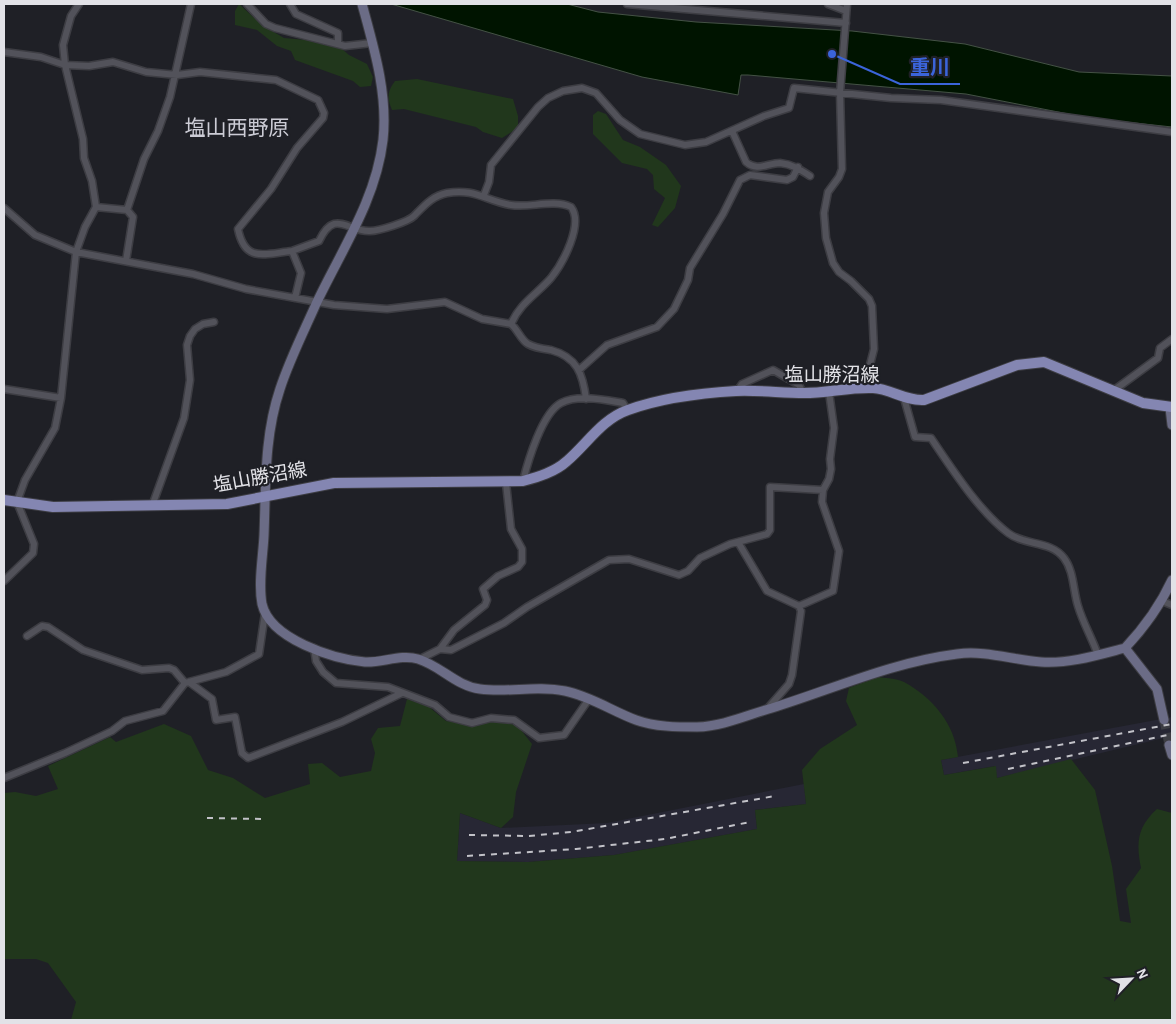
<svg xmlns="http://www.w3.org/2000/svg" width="1176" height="1024" font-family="'Alegreya Sans','Noto Sans JP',sans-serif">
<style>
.built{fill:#272734}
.green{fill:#21371c}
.water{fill:#001400;stroke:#445245}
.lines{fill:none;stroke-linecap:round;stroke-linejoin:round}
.secondary-tunnel{stroke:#3c3d43;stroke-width:9;stroke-dasharray:9 4.5;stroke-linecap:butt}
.street-casing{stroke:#3d3d43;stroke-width:9}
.secondary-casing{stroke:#3d3d43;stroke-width:11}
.primary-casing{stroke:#3d3d43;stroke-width:12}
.street{stroke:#52525a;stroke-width:6}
.secondary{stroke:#6b6c86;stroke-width:9}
.primary{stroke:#8486b2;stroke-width:10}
.rail{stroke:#c2c2c8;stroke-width:2;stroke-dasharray:6 6;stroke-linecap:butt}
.labels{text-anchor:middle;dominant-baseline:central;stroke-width:4.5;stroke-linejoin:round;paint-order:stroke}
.street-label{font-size:19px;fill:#e2e2e7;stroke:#1f2026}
.quarter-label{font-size:21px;fill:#ccccd5;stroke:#1f2026}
.leader{fill:none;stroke:#3b64da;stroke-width:2}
.callout-dot{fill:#3b64da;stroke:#1f2026;stroke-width:2}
.callout-label{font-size:20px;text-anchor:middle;font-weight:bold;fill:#3b64da;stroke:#1f2026;stroke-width:4.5;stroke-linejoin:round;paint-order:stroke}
</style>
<rect width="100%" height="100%" fill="#1f2026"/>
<path class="built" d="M 1172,717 L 1172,736 L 997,778 L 995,766 L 944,775 L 941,760 Z
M 804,784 L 806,804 L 755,810 L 757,829 L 614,855 L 528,862 L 457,861 L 460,813 L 501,828 L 607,823 Z"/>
<path class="green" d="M 239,4 L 262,25 L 284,38 L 306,40 L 342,49 L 349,55 L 367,64 L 373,77 L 371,86 L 360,87 L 353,81 L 295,60 L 291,51 L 277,46 L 257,30 L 235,25 L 235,11 Z
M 417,79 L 513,99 L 518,116 L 518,128 L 502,138 L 483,132 L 476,127 L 404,109 L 392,110 C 387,98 387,92 395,81 Z
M 598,111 L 606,114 L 623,140 L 640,147 L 666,165 L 681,186 L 675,208 L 658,227 L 652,225 L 665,198 L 654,189 L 653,175 L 647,169 L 622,163 L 593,134 L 593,115 Z
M 877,677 C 885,678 896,678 904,682 C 933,698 955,724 958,757 L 941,760 L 944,775 L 996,766 L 997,778 L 1071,759 L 1095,790 L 1112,866 L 1120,921 L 1131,923 L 1126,889 L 1141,868 C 1136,843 1137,827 1157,809 L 1172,813 L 1172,1020 L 71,1020 L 76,1002 L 48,963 L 36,959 L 4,959 L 4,793 L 15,792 L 36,796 L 58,789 L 48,766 L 110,737 L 116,742 L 164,724 L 191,736 L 208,770 L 233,778 L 265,798 L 310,784 L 308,764 L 322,763 L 340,777 L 371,771 L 375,753 L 371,739 L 378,728 L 400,726 L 407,699 L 429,707 L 446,721 L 477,726 L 492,721 L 517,725 L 532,744 L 516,792 L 513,817 L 501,828 L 460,813 L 457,861 L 528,862 L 614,855 L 757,829 L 755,810 L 806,804 L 802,770 L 820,749 L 857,725 L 846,701 L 849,688 Z"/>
<path class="water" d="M 391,4 L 567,4 L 598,12 L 696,22 L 852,31 L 965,44 L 1079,72 L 1172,76 L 1172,127 L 1089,118 L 966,94 L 748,75 L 741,75 L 738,95 L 642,77 Z"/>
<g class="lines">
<path class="secondary-tunnel" d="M 1164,720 L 1169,745"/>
<g class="street-casing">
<path id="street" d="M 247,4 L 266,24 L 275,28 L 345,46 L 372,43
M 290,4 L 296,14 L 338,33 L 338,44
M 627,4 L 846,23
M 828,4 L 846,11
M 847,4 L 840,93 L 842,169 L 839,177 L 828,192 L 824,213 L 826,238 L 833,263 L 839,272 L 851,281 L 869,299 L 872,306 L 874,349 L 864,388
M 4,52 L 41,57 L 65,65 L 89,66 L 113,62 L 146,72 L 177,75 L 200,72 L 276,80 L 318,100 L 324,113 L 323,118 L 297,148 L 271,189 L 238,229 C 245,263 264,254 292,251 L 301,273 L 295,298
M 732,131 L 746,162 C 757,172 768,163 780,163 C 792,164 801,170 810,176
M 484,195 L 489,182 L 491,165 L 538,107 L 548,98 L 563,91 L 582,88 L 596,93 L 620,120 L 640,134 L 685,145 L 706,142 L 764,116 L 789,108 L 794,88 L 891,98 L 941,100 L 1172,132
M 96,207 L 127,210 L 133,217 L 126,261
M 4,208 L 35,235 L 76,252 L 193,274 L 246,289 L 334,305 L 387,309 L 445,302 L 482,319 L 511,324 C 518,330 521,340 528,344 C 535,348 544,349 551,350 C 577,357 583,374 586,399
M 127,210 L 144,159 L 158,131 L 170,97 L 191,4
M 292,251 L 319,241 C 335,208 347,232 370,231 C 379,231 408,222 414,216 C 424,206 432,196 447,193 C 475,188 486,201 511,205 C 530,208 553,199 571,207 C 584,224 563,263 551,278 C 537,294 520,303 511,324
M 579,370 L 607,345 L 657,327 L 674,309 L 688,280 L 690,268 L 723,214 L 740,180 L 750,175 L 787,180 L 793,177 L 798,167
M 4,389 L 61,398
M 737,391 L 742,384 L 773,370 L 799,385 L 803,393
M 1113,391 L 1158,358 L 1160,348 L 1172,339
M 904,398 L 915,437 L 931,438 C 952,469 979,511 1008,533 C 1025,546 1050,540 1064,558 C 1074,571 1073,590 1078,606 C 1083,623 1092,638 1098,655
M 523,481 C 528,461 542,413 561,403 C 578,394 605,400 623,403 L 627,410
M 152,506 L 184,418 L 190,380 L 187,345 L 190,336 L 195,329 L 203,324 L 214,322
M 738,542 L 767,591 L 799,606
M 4,581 L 33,553 L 34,544 L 17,502 L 25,480 L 55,428 L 61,398 L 76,252 L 85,227 L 96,207 L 92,181 L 84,158 L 83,139 L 65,65 L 63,45 L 71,16 L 79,4
M 1162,601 L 1172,605
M 799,606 L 833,591 L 839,551 L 822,502 L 823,490 L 829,479 L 831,469 L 830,459 L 834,428 L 829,392
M 27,636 L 42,626 L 48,627 L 83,650 L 142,670 L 169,668 L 174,670 L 185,683
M 314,648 L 316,661 L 323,672 L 336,683 L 388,687 L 435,705 L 449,717 L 472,723 L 491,718 L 514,720 L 539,738 L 564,735 L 589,699
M 440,649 L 451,650 L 504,623 L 527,607 L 609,560 L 629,559 L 679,575 L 688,571 L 700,558 L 730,544 L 767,534 L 770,530 L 770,487 L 823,490
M 420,659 L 440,649 L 454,630 L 485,605 L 487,600 L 483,589 L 498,576 L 518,567 L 522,562 L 522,549 L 511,529 L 506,483
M 189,682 L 212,699 L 216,720 L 235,717 L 242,753 L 248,758 L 342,722 L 402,693
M 767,709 L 789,684 L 792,675 L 801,611 L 799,606
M 4,778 L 65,753 L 112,731 L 125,721 L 163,711 L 185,683 L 226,672 L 259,654 L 265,613"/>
</g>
<g class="secondary-casing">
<path id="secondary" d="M 362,4 C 374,48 388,94 383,140 C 376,200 341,251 316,304 C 304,331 289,361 280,389 C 264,436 266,486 264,535 C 263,557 258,582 262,604 C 270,639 333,659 365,662 C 382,663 401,654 418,659 C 441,666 456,686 480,689 C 509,693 536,685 565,691 C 590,696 612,711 636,720 C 655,727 678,727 697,727 C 724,726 747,715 772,708 C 833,689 893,662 957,654 C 985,650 1013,660 1041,662 C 1069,664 1098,655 1125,648 L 1157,689 L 1164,720
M 1170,408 L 1172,425
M 1125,648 C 1145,627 1160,606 1172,580
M 1169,745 L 1172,755"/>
</g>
<g class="primary-casing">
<path id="primary" d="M 4,500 L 53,507 L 227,504 L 334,483 L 523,481 C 538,477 555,472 567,461 C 587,444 602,419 628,410 C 661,398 701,393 736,391 C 759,390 782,393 804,393 C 827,393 850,387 873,388 C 891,389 905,401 924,400 L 1017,365 L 1044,362 L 1143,403 L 1172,407"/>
</g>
<use href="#street" class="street"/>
<use href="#secondary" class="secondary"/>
<use href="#primary" class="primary"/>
<path class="rail" d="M 963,763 L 1172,724
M 1008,769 L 1172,734
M 207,818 L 263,819
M 469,835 L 529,836 L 571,832 L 775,796
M 467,856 L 576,849 L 665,839 L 750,822"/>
</g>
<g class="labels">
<g class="street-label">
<text x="832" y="375">塩山勝沼線</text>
<text transform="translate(260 478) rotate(-10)">塩山勝沼線</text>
</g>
<g class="quarter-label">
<text x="237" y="128">塩山西野原</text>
</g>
</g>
<path class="leader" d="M832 54L900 84H960"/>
<circle class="callout-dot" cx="832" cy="54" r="5"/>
<g class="callout-label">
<text x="930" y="74">重川</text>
</g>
<rect width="1176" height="1024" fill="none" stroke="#e2e2e7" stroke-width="10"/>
<g transform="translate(1131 979) rotate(65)" stroke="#1f2026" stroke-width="4" paint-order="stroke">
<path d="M0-4L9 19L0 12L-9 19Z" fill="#e2e2e7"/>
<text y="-8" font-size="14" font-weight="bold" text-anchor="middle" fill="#e2e2e7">N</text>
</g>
</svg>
